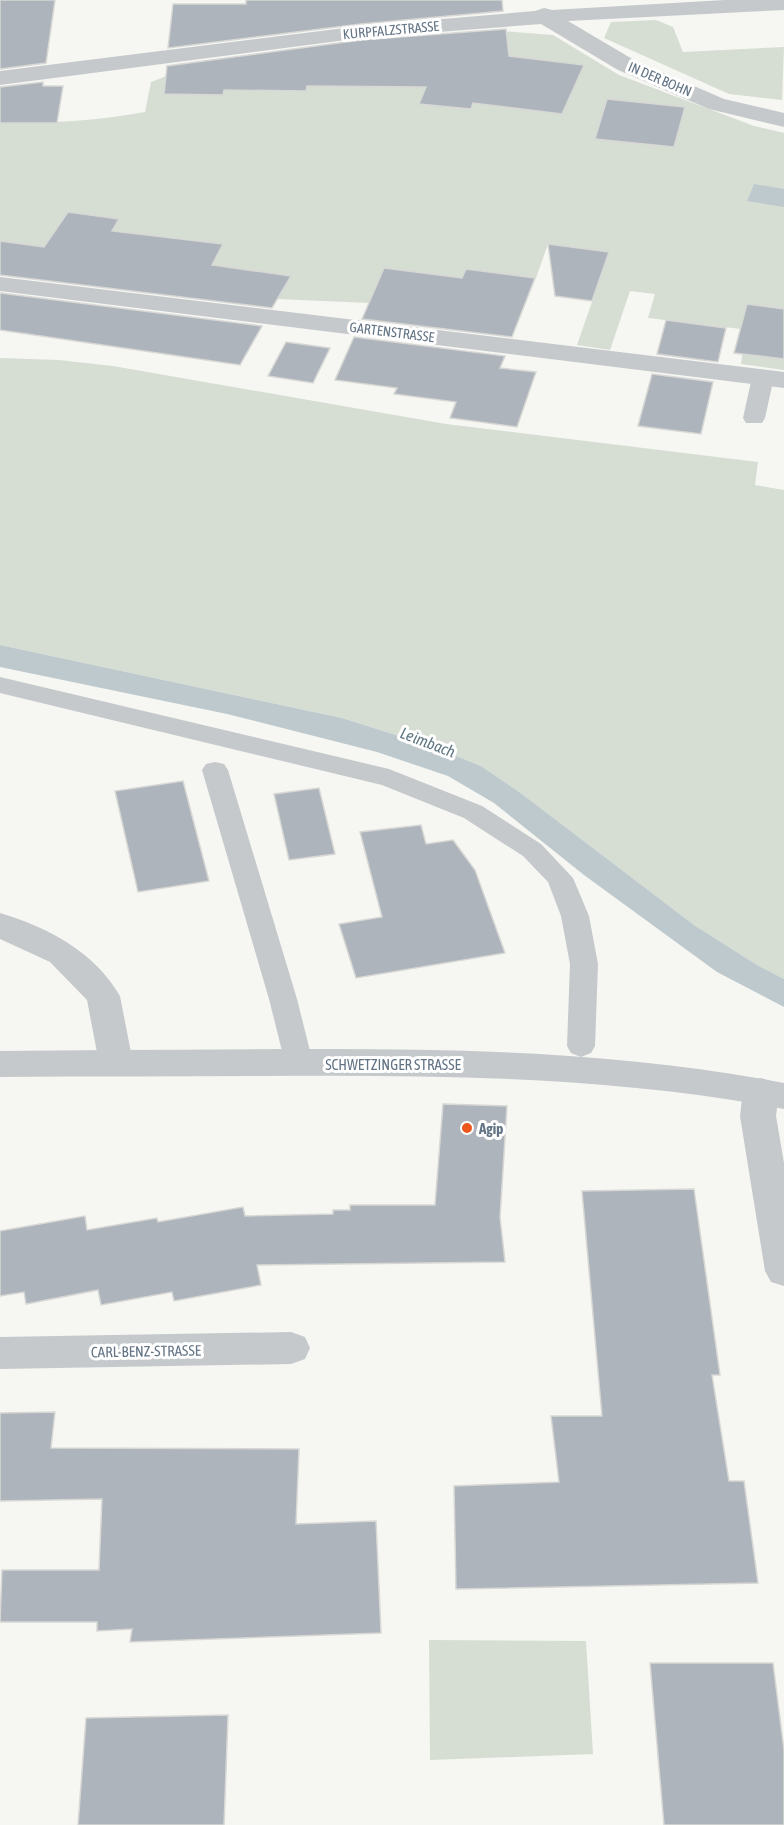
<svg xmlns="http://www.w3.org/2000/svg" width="784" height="1825" font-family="'Asap Condensed',sans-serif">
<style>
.green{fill:#d6ded3}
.water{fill:#bec9ce}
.building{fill:#adb4bb;stroke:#d7d7d5;stroke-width:1.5}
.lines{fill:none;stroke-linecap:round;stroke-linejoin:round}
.service{fill:#c5c9cc;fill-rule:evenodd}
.minor{fill:#c5c9cc;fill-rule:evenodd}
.tertiary{fill:#c5c9cc;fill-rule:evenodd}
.poi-dot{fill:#ed561b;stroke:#fff;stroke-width:2}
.labels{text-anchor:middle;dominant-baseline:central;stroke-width:6;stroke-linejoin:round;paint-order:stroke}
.far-street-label{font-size:14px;fill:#637485;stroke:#fff}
.street-label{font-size:15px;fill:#637485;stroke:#fff}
.poi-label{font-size:15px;font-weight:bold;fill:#637485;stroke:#fff;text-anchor:start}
.water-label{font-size:16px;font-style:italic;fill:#5f7782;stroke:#fff}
</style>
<rect width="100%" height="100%" fill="#f6f6f2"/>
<path class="green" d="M 656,20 L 673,27 L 683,52 L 784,47 L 782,100 L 729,94 L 604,38 L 611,22 Z
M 501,31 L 553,35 L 619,75 L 754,126 L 784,133 L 784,332 L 781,308 L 748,304 L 741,329 L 648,318 L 655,294 L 630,291 L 610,350 L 577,345 L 609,253 L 548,244 L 536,278 L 466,269 L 447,313 L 369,303 L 277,299 L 290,276 L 252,270 L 238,293 L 203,283 L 223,244 L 168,237 L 153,264 L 98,251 L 119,219 L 68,212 L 30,266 L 0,241 L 0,123 C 49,123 97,121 145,112 L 151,82 L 182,70 L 178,94 L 223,95 L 227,71 L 249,90 L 306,91 L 309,67 L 335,55 L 333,86 L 393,87 Z
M 743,348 L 784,353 L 784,370 L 741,364 Z
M 0,358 L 59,360 L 113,366 L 446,424 L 758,462 L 755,485 L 784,490 L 784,979 L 757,965 L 694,925 L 522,794 L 481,766 L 434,747 L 342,718 L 0,645 Z
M 429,1640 L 586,1641 L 593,1754 L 430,1760 Z"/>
<path class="water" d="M 754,184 L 784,189 L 784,207 L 747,201 Z
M 0,645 L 342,718 L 434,747 L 481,766 L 522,794 L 694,925 L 757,965 L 784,979 L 784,1007 L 717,972 L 584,875 L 494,803 L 448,776 L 377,752 L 227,714 L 0,667 Z"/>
<path class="building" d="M 0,0 L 55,0 L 46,63 L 0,69 Z
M 246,0 L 502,0 L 503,11 L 361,24 L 168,48 L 173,4 L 246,4 Z
M 506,29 L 509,56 L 584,65 L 562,114 L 473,103 L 471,109 L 419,104 L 426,87 L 307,86 L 306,91 L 224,90 L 223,95 L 164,94 L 167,66 L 361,40 Z
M 43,82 L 43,86 L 63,86 L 57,123 L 0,123 L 0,87 Z
M 607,99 L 685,107 L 674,147 L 595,139 Z
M 68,212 L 119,219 L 112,231 L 223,244 L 212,265 L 291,276 L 272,308 L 0,275 L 0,241 L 44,247 Z
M 548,244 L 609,252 L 592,301 L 555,296 Z
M 384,268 L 462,278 L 466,269 L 535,278 L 512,337 L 362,319 Z
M 0,293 L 262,326 L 240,365 L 0,330 Z
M 747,304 L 784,309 L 784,359 L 734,353 Z
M 666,320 L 726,328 L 718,362 L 657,354 Z
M 354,337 L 505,356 L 500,368 L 536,372 L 517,427 L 450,418 L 456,402 L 394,394 L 397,388 L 335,380 Z
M 286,342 L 330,348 L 313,383 L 268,376 Z
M 652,374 L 713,382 L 701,434 L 638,426 Z
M 183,781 L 209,881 L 138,892 L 115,791 Z
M 319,788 L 335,854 L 289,860 L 274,794 Z
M 421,825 L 426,844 L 453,840 L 475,870 L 505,953 L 356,978 L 339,924 L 382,917 L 360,832 Z
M 443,1104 L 507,1106 L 500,1217 L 505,1262 L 257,1265 L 261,1285 L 174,1301 L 172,1292 L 101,1305 L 98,1290 L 26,1304 L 24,1292 L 0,1296 L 0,1231 L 85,1216 L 87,1230 L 157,1218 L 158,1222 L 243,1207 L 245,1216 L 333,1214 L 333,1210 L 350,1210 L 350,1205 L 435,1205 Z
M 694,1189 L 720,1375 L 712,1375 L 729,1481 L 744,1481 L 758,1583 L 456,1589 L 454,1486 L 559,1482 L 551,1416 L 602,1416 L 582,1191 Z
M 55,1412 L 51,1448 L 299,1449 L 296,1524 L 376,1521 L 381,1633 L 130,1642 L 132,1629 L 97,1631 L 97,1622 L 0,1622 L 2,1570 L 99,1570 L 102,1499 L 0,1501 L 0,1413 Z
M 650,1663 L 773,1663 L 784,1750 L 784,1825 L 664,1825 Z
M 228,1715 L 224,1825 L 78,1825 L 86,1718 Z"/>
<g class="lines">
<path class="service" d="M 763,371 L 770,373 L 774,377 L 765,418 L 762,423 L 746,423 L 743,418 L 752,377 L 756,373 Z
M 0,677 L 389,769 L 482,806 L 541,844 L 573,878 L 589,916 L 598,964 L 595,1046 L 591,1053 L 581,1057 L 571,1053 L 567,1046 L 570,964 L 561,916 L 548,882 L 523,856 L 464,818 L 382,785 L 0,693 Z
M 215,762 L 224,764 L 228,770 L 297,999 L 313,1063 L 309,1071 L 299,1074 L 289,1071 L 285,1063 L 269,999 L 202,770 L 206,764 Z"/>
<path class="minor" d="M 725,0 L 784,0 L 784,10 L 568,21 L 634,60 L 724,99 L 784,113 L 784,127 L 709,109 L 618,70 L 541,24 L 361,38 L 0,85 L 0,71 L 361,26 L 535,11 L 544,8 L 552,10 Z
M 0,277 L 784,372 L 784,388 L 0,291 Z
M 0,913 C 47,927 95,952 120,996 L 133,1063 L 128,1072 L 116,1076 L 104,1072 L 99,1063 L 87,1000 L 50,962 L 0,939 Z
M 761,1078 L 774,1082 L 779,1091 L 776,1116 L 784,1163 L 784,1286 L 771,1282 L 765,1271 L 740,1116 L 743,1091 L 748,1082 Z
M 291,1332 L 305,1337 L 310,1348 L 305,1359 L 291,1364 L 0,1369 L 0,1337 Z"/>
<path class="tertiary" d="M 112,1050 C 337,1050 562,1040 784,1083 L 784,1109 C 612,1076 439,1075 264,1076 C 176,1077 88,1076 0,1077 L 0,1051 Z"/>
</g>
<circle class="poi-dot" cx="467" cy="1128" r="6"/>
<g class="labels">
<g class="far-street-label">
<text transform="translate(391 30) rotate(-5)">KURPFALZSTRASSE</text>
<text transform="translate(660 79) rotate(23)">IN DER BOHN</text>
<text transform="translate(392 332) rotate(7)">GARTENSTRASSE</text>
</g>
<g class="street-label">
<text x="393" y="1064">SCHWETZINGER STRASSE</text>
<text transform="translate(146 1351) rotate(-1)">CARL-BENZ-STRASSE</text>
</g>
<g class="poi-label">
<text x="479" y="1128">Agip</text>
</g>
<g class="water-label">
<text transform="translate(428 742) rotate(21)">Leimbach</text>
</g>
</g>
</svg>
